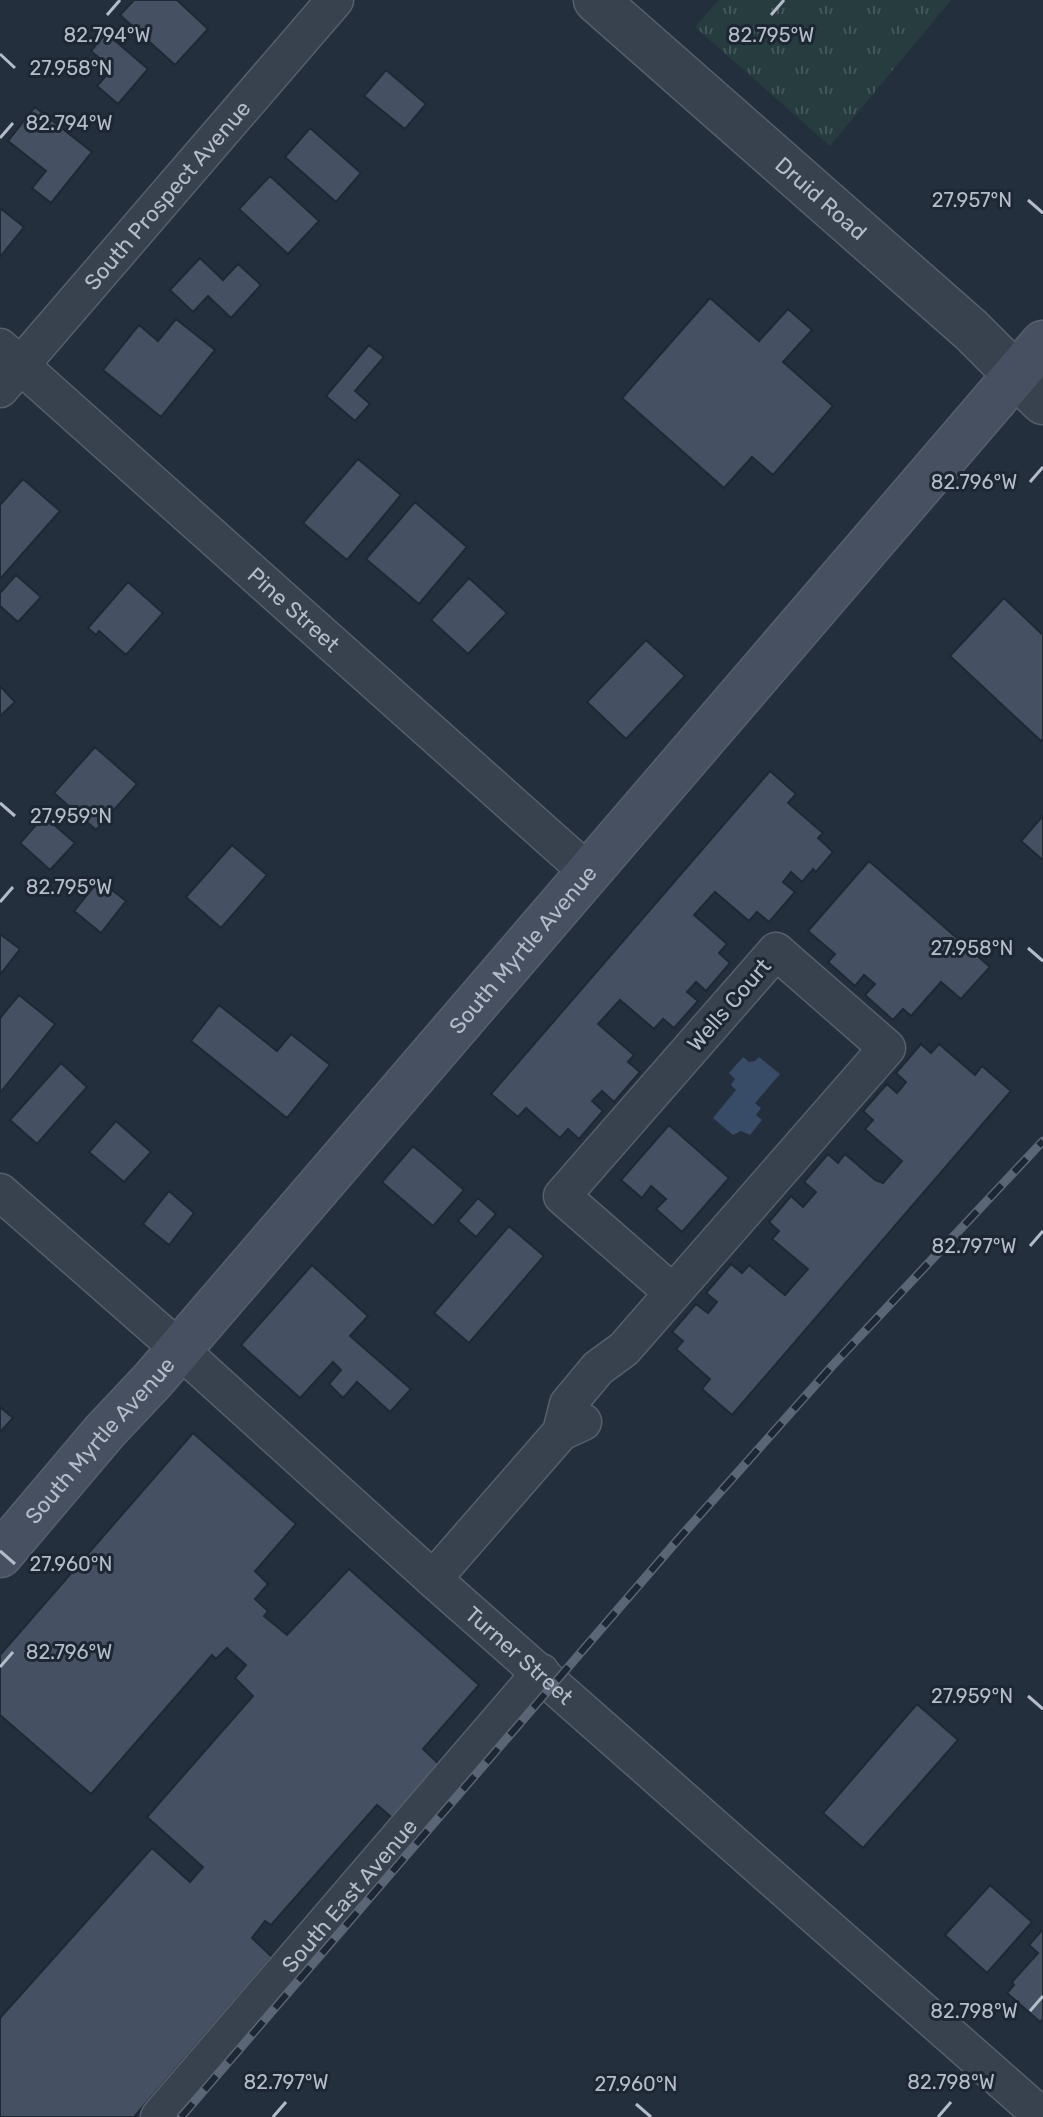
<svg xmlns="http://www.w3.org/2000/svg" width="1043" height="2117" font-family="Rubik,sans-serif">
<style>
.grass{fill:url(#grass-tufts)}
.water{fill:#394c67}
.building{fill:#455162;stroke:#1f2835;stroke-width:2}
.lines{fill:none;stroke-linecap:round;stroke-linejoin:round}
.minor-casing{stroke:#565f6c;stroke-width:39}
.tertiary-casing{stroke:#565f6c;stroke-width:47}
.secondary-casing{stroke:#565f6c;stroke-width:47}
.minor{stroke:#38414e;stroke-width:36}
.tertiary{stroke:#38414e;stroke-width:44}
.secondary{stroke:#465061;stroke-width:44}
.rail-casing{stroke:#5a6575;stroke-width:9}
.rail{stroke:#1d2633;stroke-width:6;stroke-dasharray:18;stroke-linecap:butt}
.ticks{fill:none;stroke:#b4bcc9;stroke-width:3}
.labels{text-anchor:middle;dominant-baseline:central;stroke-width:6;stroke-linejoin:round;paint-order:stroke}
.street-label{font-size:22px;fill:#b4bcc9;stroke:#1d2633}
.ticks-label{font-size:20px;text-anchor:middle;fill:#b4bcc9;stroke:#1d2633;stroke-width:6;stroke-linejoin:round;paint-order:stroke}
</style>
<defs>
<pattern id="grass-tufts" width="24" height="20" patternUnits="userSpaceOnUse" patternTransform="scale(2)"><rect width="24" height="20" fill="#263c3f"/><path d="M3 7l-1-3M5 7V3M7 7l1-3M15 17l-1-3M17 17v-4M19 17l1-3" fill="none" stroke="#435659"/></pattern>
</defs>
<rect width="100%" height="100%" fill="#242f3e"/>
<path class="grass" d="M 719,0 L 951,0 L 830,146 L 695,27 Z"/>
<path class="water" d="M 743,1057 L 749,1062 L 755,1061 L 759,1057 L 780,1074 L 755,1103 L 761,1108 L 756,1115 L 762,1120 L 750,1135 L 741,1131 L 733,1135 L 713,1118 L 736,1090 L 731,1085 L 735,1079 L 729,1073 Z"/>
<path class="building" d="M 134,0 L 177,0 L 208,29 L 175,65 L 120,15 Z
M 106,33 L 148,69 L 118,104 L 97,86 L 112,69 L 91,51 Z
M 386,70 L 426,104 L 405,129 L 364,96 Z
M 35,107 L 92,152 L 51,203 L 32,188 L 46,171 L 8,141 Z
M 310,128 L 361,173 L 336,202 L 285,157 Z
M 270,176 L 319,221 L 288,254 L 239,209 Z
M 0,208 L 24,227 L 0,257 Z
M 200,258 L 223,280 L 238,264 L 261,285 L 231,318 L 208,296 L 193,312 L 170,290 Z
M 710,298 L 759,341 L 788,309 L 812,330 L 783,362 L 833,406 L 773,475 L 752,457 L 724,488 L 622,398 Z
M 176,319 L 215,350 L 161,417 L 103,370 L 139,325 L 158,341 Z
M 369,345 L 384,357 L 355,391 L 370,404 L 355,421 L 326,396 Z
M 358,459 L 401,495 L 347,560 L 303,523 Z
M 23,479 L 60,511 L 0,579 L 0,505 Z
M 415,502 L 467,547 L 419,604 L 366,559 Z
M 16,575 L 41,597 L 18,622 L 0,606 L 0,593 Z
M 469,578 L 507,613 L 468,654 L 431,620 Z
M 128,582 L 163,613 L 126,655 L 99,631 L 96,635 L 88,628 Z
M 1004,598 L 1043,635 L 1043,739 L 1041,741 L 950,656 Z
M 646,640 L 685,676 L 626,739 L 587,702 Z
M 0,686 L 15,702 L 0,716 Z
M 95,747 L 137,784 L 96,830 L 54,793 Z
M 770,771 L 796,794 L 788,803 L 823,833 L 818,838 L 833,852 L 816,872 L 813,869 L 802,882 L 791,872 L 783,882 L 795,892 L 769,922 L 757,912 L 749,921 L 715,892 L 694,915 L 727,944 L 719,953 L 730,963 L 706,991 L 696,982 L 687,992 L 698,1001 L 674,1028 L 663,1019 L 654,1029 L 620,1000 L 598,1024 L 634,1055 L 628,1062 L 640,1072 L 614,1102 L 602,1091 L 592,1101 L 603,1111 L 579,1139 L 568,1129 L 560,1138 L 526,1108 L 518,1117 L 491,1094 Z
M 44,816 L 75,843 L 50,870 L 20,843 Z
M 1043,816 L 1043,860 L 1021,841 Z
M 232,845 L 267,875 L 221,928 L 186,897 Z
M 869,861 L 990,967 L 961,999 L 941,982 L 911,1016 L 903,1009 L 893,1020 L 865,995 L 875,984 L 864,975 L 855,986 L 828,962 L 835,954 L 808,931 Z
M 99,880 L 126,901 L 101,933 L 74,911 Z
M 0,934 L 20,949 L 0,975 Z
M 19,995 L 55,1024 L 0,1093 L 0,1018 Z
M 219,1005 L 277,1051 L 291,1034 L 330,1065 L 287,1118 L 191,1041 Z
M 921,1044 L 931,1053 L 939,1044 L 975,1075 L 982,1066 L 1011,1091 L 732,1415 L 702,1389 L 710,1379 L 676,1349 L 683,1341 L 672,1332 L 696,1304 L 708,1313 L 717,1302 L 706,1293 L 731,1264 L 742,1273 L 749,1265 L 785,1295 L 808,1269 L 772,1239 L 779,1231 L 769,1222 L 791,1196 L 803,1207 L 816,1192 L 804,1182 L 828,1154 L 838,1163 L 845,1154 L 875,1180 L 883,1183 L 902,1161 L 865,1129 L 873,1120 L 863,1111 L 887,1084 L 897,1093 L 906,1082 L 896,1073 Z
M 61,1063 L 87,1087 L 37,1144 L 10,1120 Z
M 116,1121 L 151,1152 L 124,1182 L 89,1152 Z
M 669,1125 L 729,1178 L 682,1232 L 656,1209 L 666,1199 L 651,1186 L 642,1198 L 621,1180 Z
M 413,1146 L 464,1190 L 433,1226 L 382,1182 Z
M 169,1191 L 194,1213 L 169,1245 L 143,1224 Z
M 478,1198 L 496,1214 L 476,1237 L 458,1221 Z
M 509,1226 L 544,1256 L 469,1343 L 434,1313 Z
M 312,1265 L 368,1316 L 350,1336 L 411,1389 L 390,1412 L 357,1382 L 343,1398 L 329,1384 L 341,1370 L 333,1362 L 300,1398 L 241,1345 Z
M 0,1407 L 13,1418 L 0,1432 Z
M 193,1433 L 296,1524 L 255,1571 L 268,1584 L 255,1599 L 268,1611 L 264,1616 L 287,1635 L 349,1569 L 479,1685 L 423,1749 L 444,1769 L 396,1821 L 377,1805 L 271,1925 L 265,1921 L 252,1938 L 272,1957 L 134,2117 L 0,2117 L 0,2018 L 152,1848 L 190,1882 L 203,1867 L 147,1817 L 253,1696 L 235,1678 L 246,1665 L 227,1648 L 216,1659 L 212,1655 L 91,1794 L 0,1715 L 0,1655 Z
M 917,1704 L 958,1740 L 863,1848 L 823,1813 Z
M 990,1885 L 1032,1922 L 987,1973 L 945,1935 Z
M 1043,1929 L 1043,2019 L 1040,2022 L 1007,1993 L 1014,1985 L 1012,1982 L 1038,1953 L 1029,1945 Z"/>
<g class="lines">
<g class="minor-casing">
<g id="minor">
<path id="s1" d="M 0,347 L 588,872"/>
<path id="s2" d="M 0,389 L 335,0"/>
<path id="s3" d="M 0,1192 L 178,1348 L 433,1579 L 1043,2117"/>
<path d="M 561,1432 L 568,1404 L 598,1368 L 624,1349 L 887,1048 L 776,951 L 562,1196 L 672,1292"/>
<path d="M 433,1579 L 561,1432 L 583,1422"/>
<path id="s4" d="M 159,2117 L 541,1672"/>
</g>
</g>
<g class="tertiary-casing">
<g id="tertiary">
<path id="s5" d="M 596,0 L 971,330 L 1043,402"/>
</g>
</g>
<g class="secondary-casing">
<g id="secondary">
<path id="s6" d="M 0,1555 L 105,1431 L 153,1380 L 1043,343"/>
</g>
</g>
<use href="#minor" class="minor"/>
<use href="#tertiary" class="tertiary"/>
<use href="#secondary" class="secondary"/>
<g class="rail-casing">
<path id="rail" d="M 181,2117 L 675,1543 L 833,1365 L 1043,1141"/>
</g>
<use href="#rail" class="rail"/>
</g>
<path class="ticks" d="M 107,15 L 120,0M 771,15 L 784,0M 0,54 L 15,68M 0,138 L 13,123M 1028,200 L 1043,213M 1030,482 L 1043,467M 0,803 L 15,816M 0,902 L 13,887M 1028,948 L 1043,961M 1030,1246 L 1043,1231M 0,1551 L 15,1564M 0,1667 L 13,1652M 1028,1696 L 1043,1709M 1030,2011 L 1043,1996M 636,2104 L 651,2117M 273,2117 L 286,2102M 938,2117 L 951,2102"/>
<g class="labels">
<g class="street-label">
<text stroke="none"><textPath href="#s2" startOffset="256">South Prospect Avenue</textPath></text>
<text stroke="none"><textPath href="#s5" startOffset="300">Druid Road</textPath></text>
<text stroke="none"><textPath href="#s1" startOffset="394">Pine Street</textPath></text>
<text stroke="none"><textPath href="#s6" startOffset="800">South Myrtle Avenue</textPath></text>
<text transform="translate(729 1005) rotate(-49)">Wells Court</text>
<text stroke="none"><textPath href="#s6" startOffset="152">South Myrtle Avenue</textPath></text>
<text stroke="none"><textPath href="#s3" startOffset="696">Turner Street</textPath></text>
<text stroke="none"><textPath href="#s4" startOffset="292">South East Avenue</textPath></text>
</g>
</g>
<g class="ticks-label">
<text x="107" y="42">82.794°W</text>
<text x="771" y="42">82.795°W</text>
<text x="71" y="75">27.958°N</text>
<text x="69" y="130">82.794°W</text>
<text x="972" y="207">27.957°N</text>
<text x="974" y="489">82.796°W</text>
<text x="71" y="823">27.959°N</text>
<text x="69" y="894">82.795°W</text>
<text x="972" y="955">27.958°N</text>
<text x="974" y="1253">82.797°W</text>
<text x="71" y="1571">27.960°N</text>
<text x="69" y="1659">82.796°W</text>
<text x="972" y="1703">27.959°N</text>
<text x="974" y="2018">82.798°W</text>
<text x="286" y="2089">82.797°W</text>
<text x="951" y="2089">82.798°W</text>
<text x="636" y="2091">27.960°N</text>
</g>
</svg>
